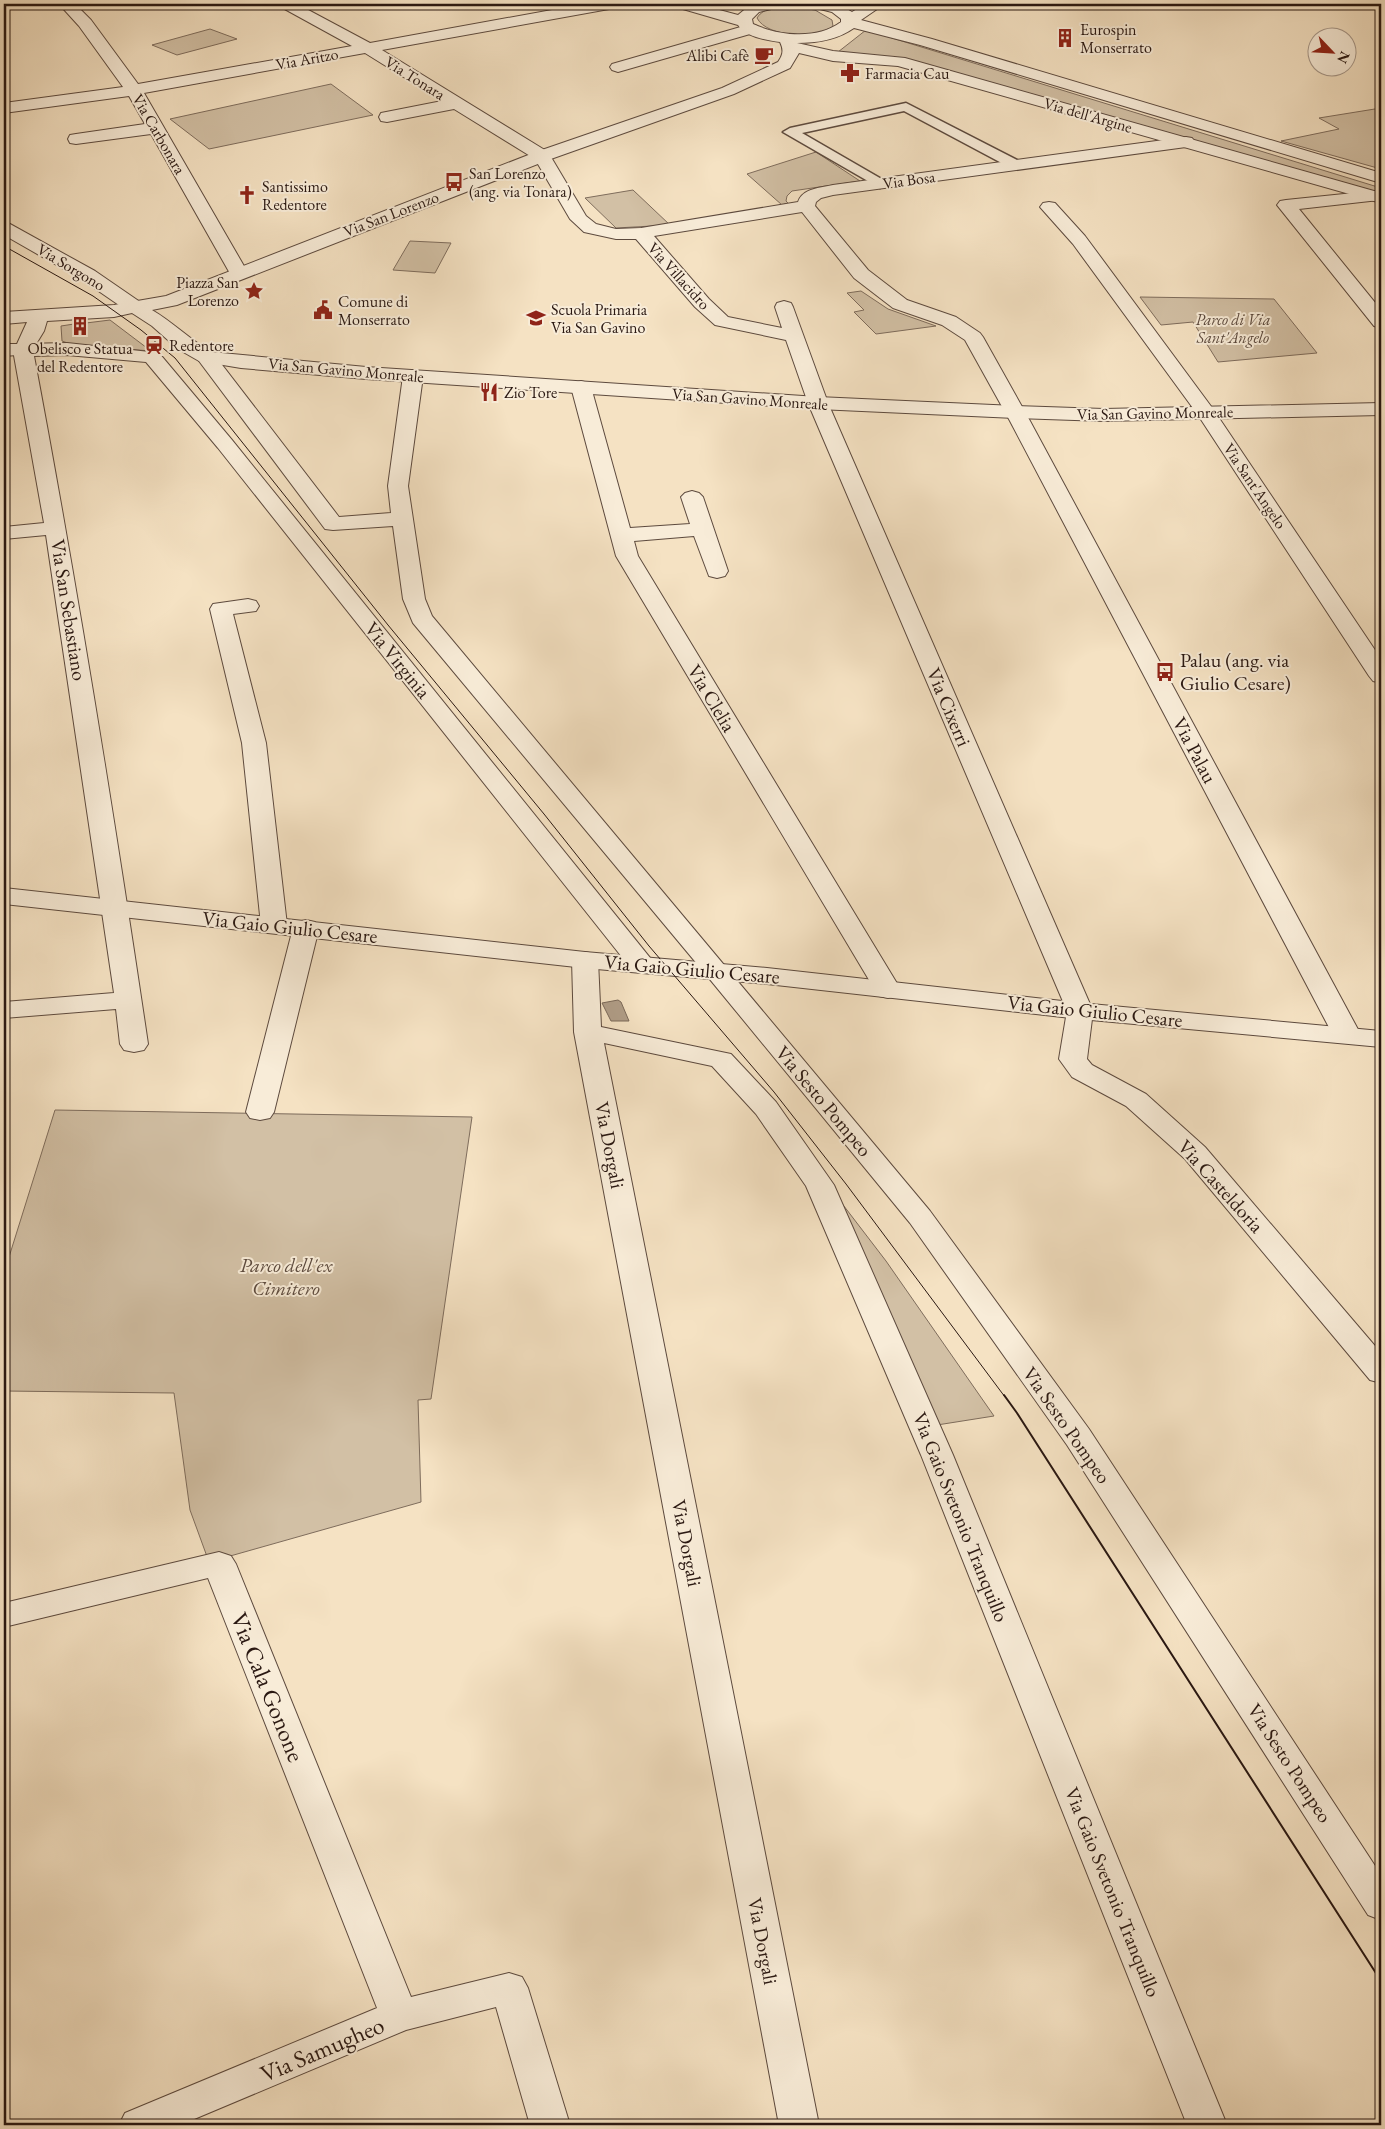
<svg xmlns="http://www.w3.org/2000/svg" width="1385" height="2129" font-family="'EB Garamond',serif">
<style>
.green{fill:#d2c0a5;stroke:#7e6c5c}
.water{fill:#b09d87;stroke:#7a6858}
.lines{fill:none;stroke-linecap:round;stroke-linejoin:round}
.service-casing{stroke:#5d4a3e;stroke-width:3}
.minor-casing{stroke:#5d4a3e;stroke-width:2}
.tertiary-casing{stroke:#5d4a3e;stroke-width:2}
.service{fill:#f8ecd8;fill-rule:evenodd}
.minor{fill:#f8ecd8;fill-rule:evenodd}
.tertiary{fill:#f8ecd8;fill-rule:evenodd}
.tram-far1{stroke:#2a1812;stroke-width:1}
.tram{stroke:#2a1812;stroke-width:2}
.labels{text-anchor:middle;dominant-baseline:central;stroke-width:4;stroke-linejoin:round;paint-order:stroke}
.far-poi-label{font-size:16px;fill:#2a1812;stroke:#f8ecd8;text-anchor:start}
.far-street-label{font-size:16px;fill:#2a1812;stroke:#f8ecd8}
.far-park-label{font-size:16px;font-style:italic;fill:#5c4a3e;stroke:#f8ecd8}
.street-label{font-size:20px;fill:#2a1812;stroke:#f8ecd8}
.poi-label{font-size:20px;fill:#2a1812;stroke:#f8ecd8;text-anchor:start}
.park-label{font-size:20px;font-style:italic;fill:#5c4a3e;stroke:#f8ecd8}
.near-street-label{font-size:24px;fill:#2a1812;stroke:#f8ecd8}
</style>
<rect width="100%" height="100%" fill="#f5e2c3"/>
<filter id="stains"><feTurbulence type="fractalNoise" baseFrequency=".004" numOctaves="4"/><feColorMatrix values="0 0 0 0 .2 0 0 0 0 .09 0 0 0 0 .02 0 0 0 .5 -.17"/></filter>
<radialGradient id="worn" r=".72"><stop offset=".6" stop-color="#630" stop-opacity="0"/><stop offset="1" stop-color="#630" stop-opacity=".3"/></radialGradient>
<path class="green" d="M 794,7 L 815,10 L 832,20 L 833,26 C 818,39 767,38 757,18 C 764,6 782,7 794,7 Z
M 210,29 L 237,39 L 177,55 L 152,45 Z
M 866,30 L 1381,188 L 1381,193 L 901,58 L 838,52 Z
M 331,84 L 373,115 L 209,149 L 170,119 Z
M 1381,108 L 1381,169 L 1281,141 L 1339,129 L 1319,118 Z
M 816,152 L 860,181 L 792,191 L 787,196 L 786,201 L 788,203 L 782,205 L 747,174 Z
M 633,190 L 670,225 L 616,228 L 585,198 Z
M 410,241 L 451,243 L 435,273 L 393,270 Z
M 861,291 L 888,309 L 936,326 L 876,334 L 854,312 L 864,310 L 847,293 Z
M 1140,297 L 1274,299 L 1317,353 L 1218,362 L 1193,322 L 1161,325 Z
M 110,320 L 151,351 L 73,345 L 62,341 L 61,326 L 74,324 L 74,328 L 85,328 L 86,323 Z
M 55,1110 L 472,1117 L 431,1399 L 418,1400 L 421,1502 L 209,1562 L 190,1510 L 174,1393 L 4,1391 L 4,1273 Z
M 837,1197 L 886,1261 L 994,1416 L 937,1425 Z"/>
<path class="water" d="M 618,1000 L 621,1002 L 629,1021 L 611,1021 L 602,1003 Z"/>
<g class="lines">
<g class="service-casing">
<path id="service" d="M 906,103 L 1021,162 L 1023,165 L 1021,168 L 1011,168 L 904,111 L 802,133 L 885,181 L 887,184 L 880,188 L 783,132 L 790,128 Z"/>
</g>
<g class="minor-casing">
<path id="minor" d="M 59,4 L 75,4 L 91,20 L 138,84 L 352,46 L 281,7 L 278,4 L 297,4 L 370,43 L 585,4 L 617,4 L 614,7 L 609,9 L 382,50 L 548,152 L 586,216 L 596,224 L 616,229 L 641,228 L 798,202 C 803,188 820,188 833,185 L 1186,137 L 1192,138 L 1195,142 L 1192,146 L 1186,147 L 833,195 L 821,198 L 816,202 L 815,206 L 868,270 L 907,300 L 956,317 L 980,333 L 983,337 L 1030,421 L 1361,1035 L 1357,1041 L 1347,1043 L 1337,1041 L 1333,1035 L 1010,421 L 965,340 L 942,325 L 893,308 L 854,278 L 802,212 L 654,236 L 709,299 L 728,317 L 782,328 L 775,307 L 777,303 L 784,301 L 791,303 L 793,307 L 828,403 L 1093,1011 L 1087,1059 L 1092,1065 L 1146,1094 L 1205,1147 L 1381,1353 L 1381,1383 L 1370,1380 L 1185,1159 L 1126,1106 L 1072,1077 L 1059,1059 L 1067,1011 L 808,403 L 786,340 L 715,325 L 695,307 L 636,239 L 616,239 L 584,232 L 570,219 L 535,159 L 454,109 L 387,122 L 381,121 L 379,117 L 381,113 L 442,101 L 365,53 L 144,93 L 248,273 L 246,277 L 239,279 L 232,277 L 151,134 L 76,144 L 70,143 L 68,139 L 70,135 L 76,134 L 145,124 L 129,96 L 4,113 L 4,103 L 123,87 L 79,26 Z
M 751,24 L 757,26 L 759,29 L 757,32 L 618,72 L 612,70 L 610,67 L 612,64 Z
M 1373,191 L 1379,192 L 1381,195 L 1379,200 L 1299,209 L 1381,310 L 1381,328 L 1374,326 L 1277,205 L 1280,201 L 1286,200 Z
M 1049,202 L 1055,203 L 1085,236 L 1213,409 L 1381,659 L 1381,683 L 1373,681 L 1369,676 L 1198,415 L 1073,244 L 1040,207 L 1043,203 Z
M 4,223 L 10,224 L 95,271 L 143,304 L 145,308 L 143,312 L 136,314 L 129,312 L 81,279 L 4,235 Z
M 67,343 L 159,353 L 232,440 L 651,959 L 655,965 L 651,971 L 642,973 L 633,971 L 218,448 L 146,362 L 67,355 L 34,356 C 77,584 114,814 148,1044 L 144,1050 L 134,1052 L 124,1050 L 120,1044 L 116,1009 L 4,1018 L 4,1002 L 114,993 L 46,535 L 4,539 L 4,527 L 44,523 L 13,350 L 16,346 L 23,344 Z
M 206,351 L 213,353 L 339,517 L 391,513 L 388,486 L 403,376 L 406,372 L 413,370 L 420,372 L 423,376 L 408,486 L 425,599 L 432,616 L 930,1211 L 1089,1429 L 1381,1875 L 1381,1920 L 1368,1915 L 1067,1445 L 910,1223 L 708,977 L 413,623 L 403,599 L 393,526 L 333,530 L 325,529 L 196,357 L 199,353 Z
M 581,381 L 588,383 L 591,387 L 630,528 L 690,524 L 681,497 L 685,493 L 692,491 L 699,493 L 703,497 L 728,571 L 725,576 L 717,578 L 709,576 L 694,536 L 634,541 L 638,556 L 901,990 L 897,996 L 888,998 L 879,996 L 875,990 L 616,556 L 571,387 L 574,383 Z
M 248,599 L 256,601 L 259,606 L 256,611 L 233,614 L 266,743 L 287,925 L 283,930 L 274,933 L 265,930 L 261,925 L 242,743 L 210,609 L 213,604 Z
M 306,920 L 315,922 L 319,928 L 274,1112 L 270,1118 L 260,1120 L 250,1118 L 246,1112 L 293,928 L 297,922 Z
M 585,952 L 594,954 L 598,960 L 601,1027 L 731,1054 L 776,1102 L 834,1185 L 953,1455 L 1227,2125 L 1187,2125 L 921,1455 L 806,1186 L 756,1114 L 712,1066 L 604,1043 L 819,2125 L 779,2125 L 574,1032 L 572,960 L 576,954 Z
M 219,1552 L 231,1556 L 236,1564 L 411,1997 L 509,1973 L 522,1977 L 528,1988 L 570,2125 L 530,2125 L 496,2007 L 406,2030 L 180,2125 L 119,2125 L 125,2113 L 377,2008 L 208,1578 L 4,1627 L 4,1603 Z"/>
</g>
<g class="tertiary-casing">
<path id="tertiary" d="M 673,4 L 697,4 L 738,15 L 749,6 L 782,4 L 779,7 L 759,12 L 752,19 L 753,24 C 779,36 817,40 841,22 L 841,19 L 832,12 L 812,7 L 809,4 C 826,4 838,3 852,12 L 865,4 L 883,4 L 880,7 L 861,20 L 932,39 L 1381,173 L 1381,183 L 920,45 L 854,28 C 837,40 817,43 797,43 L 833,51 L 905,58 L 1381,193 L 1381,203 L 898,66 L 833,61 L 799,53 L 790,68 L 734,94 L 548,160 L 177,305 L 152,310 C 173,322 190,340 211,352 L 366,367 L 818,397 L 1015,406 L 1104,409 L 1381,403 L 1381,415 L 1104,421 L 1015,418 L 818,409 L 366,379 L 241,368 L 199,361 L 178,349 L 152,326 L 132,313 L 114,317 L 47,321 L 44,331 L 30,354 L 4,356 L 4,344 L 17,344 L 27,322 L 4,324 L 4,312 L 114,305 L 166,296 L 536,152 L 722,88 L 778,62 C 783,55 784,50 780,42 C 767,40 745,37 738,25 L 676,7 Z
M 4,888 L 585,952 L 767,968 L 1080,1003 L 1381,1031 L 1381,1047 L 1080,1019 L 767,984 L 585,968 L 4,904 Z"/>
</g>
<use href="#service" class="service"/>
<use href="#minor" class="minor"/>
<use href="#tertiary" class="tertiary"/>
<path class="tram-far1" d="M 4,246 L 93,296 L 141,330 L 175,358 L 388,625 L 544,814 L 649,946 L 774,1092 L 846,1184 L 1005,1397"/>
<path class="tram" d="M 1004,1395 L 1017,1413 L 1381,1981"/>
</g>
<defs>
<g id="building-bare" transform="scale(1.5)"><path d="M-4-6H4V6H1V3H-1V6H-4ZM-2.5-4.3h1.7v1.8h-1.7ZM.8-4.3h1.7v1.8H.8ZM-2.5-1h1.7V.8h-1.7ZM.8-1h1.7V.8H.8Z" fill="#8f2418" stroke="#f8ecd8" stroke-width="2.5" paint-order="stroke"/></g>
<g id="cafe-bare" transform="scale(1.5)"><path d="M-5.5-4.5H6V0H3Q3 3.5 0 3.5H-2.5Q-5.5 3.5-5.5 0ZM3-3.2v2h1.7v-2ZM-6 4.5H4V6H-6Z" fill="#8f2418" stroke="#f8ecd8" stroke-width="2.5" paint-order="stroke"/></g>
<g id="pharmacy-bare" transform="scale(1.5)"><path d="M-2-6h4v4h4v4h-4v4h-4v-4h-4v-4h4Z" fill="#8f2418" stroke="#f8ecd8" stroke-width="2.5" paint-order="stroke"/></g>
<g id="bus-bare" transform="scale(1.5)"><path d="M-5-6H5V4H4V6H2V4H-2V6H-4V4H-5ZM-3.5-4V0h7V-4ZM-3.5 1.2v1.5H-2V1.2ZM2 1.2v1.5H3.5V1.2Z" fill="#8f2418" stroke="#f8ecd8" stroke-width="2.5" paint-order="stroke"/></g>
<g id="church-bare" transform="scale(1.5)"><path d="M-1.2-6h2.4v3.5h3.3v2.4h-3.3V6h-2.4V-.1h-3.3v-2.4h3.3Z" fill="#8f2418" stroke="#f8ecd8" stroke-width="2.5" paint-order="stroke"/></g>
<g id="sight-bare" transform="scale(1.5)"><path d="M0-6L1.8-2.2L6-1.7L2.9 1.2L3.7 5.4L0 3.3L-3.7 5.4L-2.9 1.2L-6-1.7L-1.8-2.2Z" fill="#8f2418" stroke="#f8ecd8" stroke-width="2.5" paint-order="stroke"/></g>
<g id="civic-bare" transform="scale(1.5)"><path d="M-.6-6.5H3V-4.5H.6V-3L4-1V1h2V6H-6V1h2V-1L-.6-3ZM-1.2 2.5V6h2.4V2.5Z" fill="#8f2418" stroke="#f8ecd8" stroke-width="2.5" paint-order="stroke"/></g>
<g id="school-bare" transform="scale(1.5)"><path d="M0-5L7-2L0 1L-7-2ZM-4 1L0 2.5L4 1V4Q0 6-4 4Z" fill="#8f2418" stroke="#f8ecd8" stroke-width="2.5" paint-order="stroke"/></g>
<g id="station-bare" transform="scale(1.5)"><path d="M-3-6H3Q5-6 5-4V2Q5 4 3 4L4.5 6H3L1.5 4h-3L-3 6H-4.5L-3 4Q-5 4-5 2V-4Q-5-6-3-6ZM-3.5-4v3h7v-3ZM-3.5 1v1.5H-2V1ZM2 1v1.5H3.5V1Z" fill="#8f2418" stroke="#f8ecd8" stroke-width="2.5" paint-order="stroke"/></g>
<g id="restaurant-bare" transform="scale(1.5)"><path d="M-5-6h1v4h1v-4h1v4h1v-4h1v5L-1.5 .5V6h-2V.5L-5-1ZM5-6V6H3V1.5H1.5Q1.5-4 5-6Z" fill="#8f2418" stroke="#f8ecd8" stroke-width="2.5" paint-order="stroke"/></g>
</defs>
<g fill-rule="evenodd">
<use href="#building-bare" x="1065" y="38"/>
<use href="#cafe-bare" x="764" y="55"/>
<use href="#pharmacy-bare" x="850" y="73"/>
<use href="#bus-bare" x="454" y="182"/>
<use href="#church-bare" x="247" y="195"/>
<use href="#sight-bare" x="254" y="291"/>
<use href="#civic-bare" x="323" y="310"/>
<use href="#school-bare" x="536" y="318"/>
<use href="#building-bare" x="80" y="326"/>
<use href="#station-bare" x="154" y="345"/>
<use href="#restaurant-bare" x="489" y="392"/>
<use href="#bus-bare" x="1165" y="672"/>
</g>
<g class="labels">
<g class="far-poi-label">
<text x="1080" y="29">Eurospin<tspan x="1080" dy="18">Monserrato</tspan></text>
<text x="749" y="55" text-anchor="end">Alibi Cafè</text>
<text x="865" y="73">Farmacia Cau</text>
<text x="469" y="173">San Lorenzo<tspan x="469" dy="18">(ang. via Tonara)</tspan></text>
<text x="262" y="186">Santissimo<tspan x="262" dy="18">Redentore</tspan></text>
<text x="239" y="282" text-anchor="end">Piazza San<tspan x="239" dy="18">Lorenzo</tspan></text>
<text x="338" y="301">Comune di<tspan x="338" dy="18">Monserrato</tspan></text>
<text x="551" y="309">Scuola Primaria<tspan x="551" dy="18">Via San Gavino</tspan></text>
<text x="169" y="345">Redentore</text>
<text x="80" y="348" text-anchor="middle">Obelisco e Statua<tspan x="80" dy="18">del Redentore</tspan></text>
<text x="504" y="392">Zio Tore</text>
</g>
<g class="far-street-label">
<text transform="translate(307 59) rotate(-10)">Via Aritzo</text>
<text transform="translate(415 78) rotate(32)">Via Tonara</text>
<text transform="translate(1088 115) rotate(16)">Via dell'Argine</text>
<text transform="translate(159 134) rotate(60)">Via Carbonara</text>
<text transform="translate(909 180) rotate(-8)">Via Bosa</text>
<text transform="translate(391 214) rotate(-21)">Via San Lorenzo</text>
<text transform="translate(71 267) rotate(31)">Via Sorgono</text>
<text transform="translate(679 276) rotate(48)">Via Villacidro</text>
<text transform="translate(346 370) rotate(5)">Via San Gavino Monreale</text>
<text transform="translate(750 399) rotate(4)">Via San Gavino Monreale</text>
<text transform="translate(1155 413) rotate(-1)">Via San Gavino Monreale</text>
<text transform="translate(1255 486) rotate(56)">Via Sant'Angelo</text>
</g>
<g class="far-park-label">
<text x="1233" y="319">Parco di Via<tspan x="1233" dy="18">Sant'Angelo</tspan></text>
</g>
<g class="street-label">
<text transform="translate(69 610) rotate(81)">Via San Sebastiano</text>
<text transform="translate(398 660) rotate(51)">Via Virginia</text>
<text transform="translate(712 698) rotate(59)">Via Clelia</text>
<text transform="translate(949 707) rotate(67)">Via Cixerri</text>
<text transform="translate(1195 750) rotate(62)">Via Palau</text>
<text transform="translate(290 927) rotate(6)">Via Gaio Giulio Cesare</text>
<text transform="translate(692 969) rotate(5)">Via Gaio Giulio Cesare</text>
<text transform="translate(1095 1011) rotate(6)">Via Gaio Giulio Cesare</text>
<text transform="translate(824 1101) rotate(50)">Via Sesto Pompeo</text>
<text transform="translate(610 1145) rotate(79)">Via Dorgali</text>
<text transform="translate(1221 1186) rotate(48)">Via Casteldoria</text>
<text transform="translate(1067 1425) rotate(55)">Via Sesto Pompeo</text>
<text transform="translate(961 1517) rotate(68)">Via Gaio Svetonio Tranquillo</text>
<text transform="translate(687 1543) rotate(79)">Via Dorgali</text>
<text transform="translate(1290 1763) rotate(57)">Via Sesto Pompeo</text>
<text transform="translate(1113 1892) rotate(68)">Via Gaio Svetonio Tranquillo</text>
<text transform="translate(763 1941) rotate(79)">Via Dorgali</text>
</g>
<g class="poi-label">
<text x="1180" y="660">Palau (ang. via<tspan x="1180" dy="23">Giulio Cesare)</tspan></text>
</g>
<g class="park-label">
<text x="286" y="1265">Parco dell'ex<tspan x="286" dy="23">Cimitero</tspan></text>
</g>
<g class="near-street-label">
<text transform="translate(268 1687) rotate(68)">Via Cala Gonone</text>
<text transform="translate(322 2049) rotate(-23)">Via Samugheo</text>
</g>
</g>
<rect width="1385" height="2129" fill="none" stroke="#f5e2c3" stroke-width="20"/>
<rect x="5" y="5" width="1375" height="2119" fill="none" stroke="#2a1812" stroke-width="2.5"/>
<rect x="10" y="10" width="1365" height="2109" fill="none" stroke="#2a1812"/>
<g transform="translate(1332 52) rotate(115)"><circle r="24" fill="#f8ecd8" stroke="#a69789"/>
<path d="M0-4L9 19L0 12L-9 19Z" fill="#8f2418"/>
<text y="-8" font-size="14" font-weight="bold" text-anchor="middle" fill="#2a1812">N</text>
</g>
<rect width="100%" height="100%" filter="url(#stains)"/>
<rect width="100%" height="100%" fill="url(#worn)"/>
</svg>
